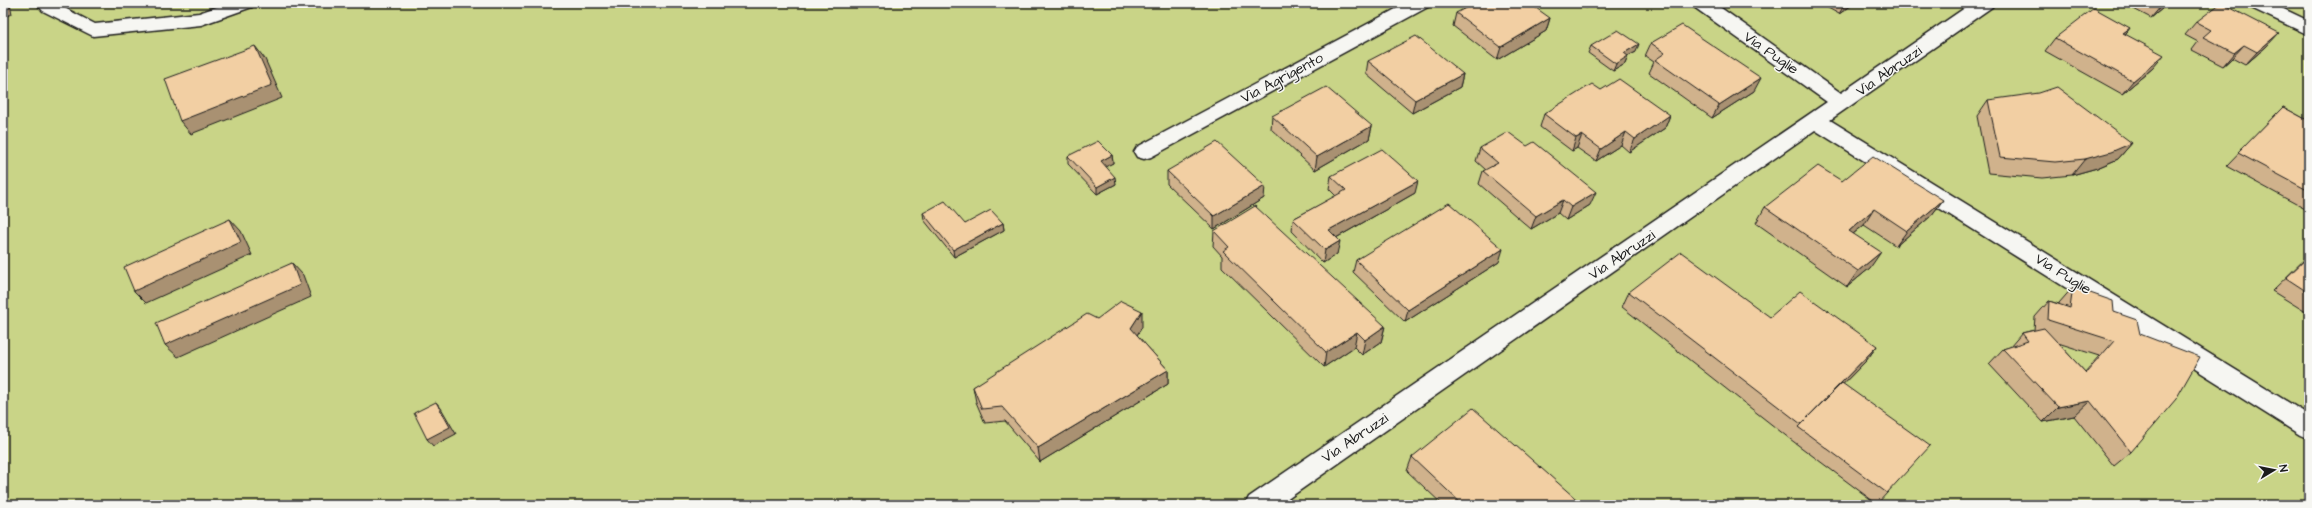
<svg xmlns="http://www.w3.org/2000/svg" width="2312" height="508" font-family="'Architects Daughter',sans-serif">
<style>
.green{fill:#c9d487;stroke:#727852}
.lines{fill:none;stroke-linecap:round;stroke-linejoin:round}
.lane-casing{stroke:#1c1c1c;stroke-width:3}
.street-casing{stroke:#1c1c1c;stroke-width:3}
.lane{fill:#f6f6f2;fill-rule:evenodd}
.street{fill:#f6f6f2;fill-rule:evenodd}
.wall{fill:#d0b28c;stroke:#1c1c1c;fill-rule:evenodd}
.shaded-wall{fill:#a99172;stroke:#1c1c1c}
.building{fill:#f2cfa3;stroke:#1c1c1c}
.labels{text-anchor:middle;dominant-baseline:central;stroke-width:3;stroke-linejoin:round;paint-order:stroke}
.street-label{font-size:15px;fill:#1c1c1c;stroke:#f6f6f2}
</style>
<rect width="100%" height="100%" fill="#f5eee2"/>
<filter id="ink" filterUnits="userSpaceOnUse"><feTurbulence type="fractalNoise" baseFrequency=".025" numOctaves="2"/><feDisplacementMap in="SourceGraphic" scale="8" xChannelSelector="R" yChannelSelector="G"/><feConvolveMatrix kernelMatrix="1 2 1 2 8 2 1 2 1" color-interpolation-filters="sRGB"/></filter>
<g filter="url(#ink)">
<path class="green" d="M 3,3 L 2309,3 L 2309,505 L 3,505 Z"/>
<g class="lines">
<g class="lane-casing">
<path id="lane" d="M 36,3 L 55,3 L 95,24 L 199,13 L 228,3 L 255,3 L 252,7 L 201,25 L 93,36 L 43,11 Z"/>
</g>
<g class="street-casing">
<path id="street" d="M 1407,3 L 1430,3 L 1428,7 L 1151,157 L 1144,159 L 1137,157 L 1134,152 L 1137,147 Z
M 1692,3 L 1714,3 L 1841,93 L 1972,3 L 1994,3 L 1992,7 L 1830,120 L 2309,415 L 2309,439 L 2300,435 L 1815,130 L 1279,505 L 1245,505 L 1249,497 L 1827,102 L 1694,7 Z
M 2247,3 L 2271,3 L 2309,21 L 2309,35 L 2249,7 Z"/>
</g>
<use href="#lane" class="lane"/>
<use href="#street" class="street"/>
</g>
<path class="wall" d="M 1579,3 L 1594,3 L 1586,8 Z
M 1819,3 L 1855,3 L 1839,14 Z
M 2122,3 L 2169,3 L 2151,18 Z
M 1456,13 L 1550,18 L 1546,31 L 1497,60 L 1453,26 Z
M 2196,22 L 2267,46 L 2245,65 L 2232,58 L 2223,66 L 2192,50 L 2198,42 L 2185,35 Z
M 2130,28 L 2125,34 L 2153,68 L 2122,94 L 2045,51 L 2055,38 Z
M 1651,43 L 1754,91 L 1712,118 L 1649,73 L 1654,62 L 1645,56 Z
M 1591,46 L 1636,52 L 1628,56 L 1625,64 L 1613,71 L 1588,53 Z
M 1368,61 L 1463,74 L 1460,87 L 1412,113 L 1366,74 Z
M 1601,90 L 1670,115 L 1665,128 L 1629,152 L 1621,145 L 1596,161 L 1577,148 L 1572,151 L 1540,127 L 1544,114 Z
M 1988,100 L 2132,143 L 2118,159 L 2097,168 L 2072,175 L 2042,178 L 1988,173 L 1977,116 Z
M 2283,107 L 2309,121 L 2309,209 L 2307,210 L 2226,166 Z
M 1272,116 L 1372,126 L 1369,139 L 1315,170 L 1271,129 Z
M 1480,148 L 1590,205 L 1566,220 L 1558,213 L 1531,229 L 1479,184 L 1483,171 L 1486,170 L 1476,161 Z
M 1112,155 L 1113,163 L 1105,166 L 1116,184 L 1097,194 L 1068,164 L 1068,156 Z
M 1167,171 L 1264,198 L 1214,229 L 1167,184 Z
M 1331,176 L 1415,193 L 1336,238 L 1337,254 L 1323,263 L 1292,231 L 1293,219 L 1336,196 L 1329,189 Z
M 1842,181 L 1943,200 L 1931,216 L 1896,246 L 1864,225 L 1853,234 L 1870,268 L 1847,287 L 1756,223 L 1765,207 Z
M 923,213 L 965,224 L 1003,223 L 1004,230 L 954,257 L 924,220 Z
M 1214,231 L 1385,326 L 1381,342 L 1362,355 L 1354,347 L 1324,367 L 1222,267 L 1222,256 L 1213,246 Z
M 2309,255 L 2309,314 L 2272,291 Z
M 1356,260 L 1499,262 L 1405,322 L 1353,272 Z
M 2073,287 L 2114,312 L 2131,452 L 2114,466 L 2074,416 L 2043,422 L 1989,364 L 2003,349 L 2010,347 L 2022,333 L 2034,330 L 2035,317 L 2049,301 L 2059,304 L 2059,303 ZM 2058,343 L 2099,356 L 2085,372 Z
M 1629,292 L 1770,317 L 1877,346 L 1866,361 L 1843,384 L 1887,493 L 1877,504 L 1790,439 L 1622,307 Z
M 1097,319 L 1142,327 L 1137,335 L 1168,370 L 1168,384 L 1040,462 L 1005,421 L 985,423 L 976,402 L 973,387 Z
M 1412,457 L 1583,505 L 1443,505 L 1407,471 Z"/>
<path class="shaded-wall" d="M 3,3 L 10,3 L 12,14 L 3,17 Z
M 1587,3 L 1594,3 L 1586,8 Z
M 1848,3 L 1855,3 L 1839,14 L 1843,7 Z
M 2164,3 L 2169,3 L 2151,18 L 2162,5 Z
M 1550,18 L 1546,31 L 1497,60 L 1501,47 Z
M 2130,28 L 2120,41 L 2123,33 Z
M 2279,33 L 2267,46 L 2245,65 L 2257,52 Z
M 1639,44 L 1636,52 L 1628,56 L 1625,64 L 1613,71 L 1616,64 L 1624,53 Z
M 2244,45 L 2232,58 L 2223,66 L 2234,53 Z
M 255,46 L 265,59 L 282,98 L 191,134 L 180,121 Z
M 2164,55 L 2153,68 L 2122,94 L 2133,81 Z
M 1463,74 L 1460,87 L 1412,113 L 1415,100 Z
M 1761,78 L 1754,91 L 1712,118 L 1719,105 Z
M 1670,115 L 1665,128 L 1629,152 L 1635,139 Z
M 1372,126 L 1369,139 L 1315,170 L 1317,157 Z
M 1626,132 L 1621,145 L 1596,161 L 1601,149 Z
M 1582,135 L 1577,148 L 1572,151 L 1576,138 Z
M 2132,143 L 2118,159 L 2097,168 L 2072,175 L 2085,159 Z
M 1112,155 L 1113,163 L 1101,169 L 1101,161 Z
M 1115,177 L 1116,184 L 1097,194 L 1097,187 Z
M 1418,181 L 1415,193 L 1327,243 L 1329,230 Z
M 1265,186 L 1264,198 L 1214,229 L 1214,216 Z
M 1596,192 L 1590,205 L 1566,220 L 1571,207 Z
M 1563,200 L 1558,213 L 1531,229 L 1536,216 Z
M 1943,200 L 1931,216 L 1896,246 L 1907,231 Z
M 1874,209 L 1864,225 L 1838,246 L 1849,231 Z
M 230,219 L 241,231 L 252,255 L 146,303 L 134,291 Z
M 1003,223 L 1004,230 L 954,257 L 953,250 Z
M 1340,241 L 1337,254 L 1323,263 L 1325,250 Z
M 1503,249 L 1499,262 L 1405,322 L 1408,310 Z
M 1881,252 L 1870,268 L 1847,287 L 1858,271 Z
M 292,263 L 303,275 L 311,297 L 178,357 L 165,345 Z
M 1142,311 L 1142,327 L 1132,343 L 1131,328 Z
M 1385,326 L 1381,342 L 1362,355 L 1365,340 Z
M 1357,332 L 1354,347 L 1324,367 L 1326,352 Z
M 1877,346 L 1866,361 L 1800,428 L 1798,427 Z
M 1168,370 L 1168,384 L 1040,462 L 1038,448 Z
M 2090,401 L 2074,416 L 2043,422 L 2058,407 Z
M 436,402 L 441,408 L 456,434 L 433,446 L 427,439 Z"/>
<path class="building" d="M 1475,3 L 1529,3 L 1550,18 L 1501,47 L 1456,13 Z
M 1836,3 L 1848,3 L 1843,7 Z
M 2158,3 L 2164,3 L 2162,5 Z
M 2221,3 L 2279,33 L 2257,52 L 2244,45 L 2234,53 L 2203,37 L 2211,30 L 2196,22 Z
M 2094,8 L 2130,28 L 2123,33 L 2164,55 L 2133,81 L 2055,38 Z
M 1682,25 L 1761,78 L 1719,105 L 1655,60 L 1665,53 L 1651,43 Z
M 1618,30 L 1639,44 L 1624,53 L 1628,56 L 1616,64 L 1591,46 Z
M 1416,36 L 1463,74 L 1415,100 L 1368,61 Z
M 255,46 L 272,85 L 180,121 L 165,79 Z
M 1619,79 L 1670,115 L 1635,139 L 1626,132 L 1601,149 L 1582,135 L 1576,138 L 1544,114 L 1592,84 L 1601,90 Z
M 1326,87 L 1372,126 L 1317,157 L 1272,116 Z
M 2057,87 L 2132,143 L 2111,152 L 2085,159 L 2055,162 L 2000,157 L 1988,100 L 2039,93 Z
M 2283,107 L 2309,121 L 2309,191 L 2238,153 Z
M 1508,132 L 1527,146 L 1534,142 L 1596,192 L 1571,207 L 1563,200 L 1536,216 L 1483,171 L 1498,163 L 1480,148 Z
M 1098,141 L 1112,155 L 1101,161 L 1115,177 L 1097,187 L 1068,156 Z
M 1217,142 L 1265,186 L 1214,216 L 1167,171 Z
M 1382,149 L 1418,181 L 1329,230 L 1340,241 L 1325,250 L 1293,219 L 1346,190 L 1331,176 Z
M 1873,156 L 1943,200 L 1907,231 L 1874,209 L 1849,231 L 1881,252 L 1858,271 L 1765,207 L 1818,166 L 1842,181 Z
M 945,201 L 965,224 L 991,210 L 1003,223 L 953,250 L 923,213 Z
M 1449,203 L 1503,249 L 1408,310 L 1356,260 Z
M 1255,206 L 1385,326 L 1365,340 L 1357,332 L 1326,352 L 1223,251 L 1229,247 L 1214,231 Z
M 230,219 L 241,242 L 134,291 L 124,267 Z
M 1681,252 L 1770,317 L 1800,291 L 1877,346 L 1801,424 L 1629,292 Z
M 2309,256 L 2309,293 L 2286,278 Z
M 292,263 L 300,285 L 165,345 L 156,323 Z
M 2073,287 L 2113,301 L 2114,312 L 2137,320 L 2140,334 L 2200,357 L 2176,399 L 2131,452 L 2090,401 L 2058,407 L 2003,349 L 2028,341 L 2022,333 L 2044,328 L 2086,373 L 2114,341 L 2048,320 L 2049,301 L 2070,308 Z
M 1121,301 L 1142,311 L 1131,328 L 1168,370 L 1038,448 L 1002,407 L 982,409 L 973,387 L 1087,314 L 1097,319 Z
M 1842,383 L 1930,446 L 1887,493 L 1798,427 Z
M 436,402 L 450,427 L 427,439 L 414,413 Z
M 1473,408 L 1583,505 L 1463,505 L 1412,457 Z"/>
</g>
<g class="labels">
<g class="street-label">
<text transform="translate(1771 53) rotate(35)">Via Puglie</text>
<text transform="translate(1889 71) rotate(-35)">Via Abruzzi</text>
<text transform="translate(1282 78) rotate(-28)">Via Agrigento</text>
<text transform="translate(1622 255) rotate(-34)">Via Abruzzi</text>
<text transform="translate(2063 274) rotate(32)">Via Puglie</text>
<text transform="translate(1355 438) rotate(-34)">Via Abruzzi</text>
</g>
</g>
<rect width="2312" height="508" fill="none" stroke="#f6f6f2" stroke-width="16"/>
<rect x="8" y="8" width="2296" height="492" fill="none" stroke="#1c1c1c" stroke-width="1.5" filter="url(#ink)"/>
<g transform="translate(2274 470) rotate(80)" stroke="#f6f6f2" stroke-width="3" paint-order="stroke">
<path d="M0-3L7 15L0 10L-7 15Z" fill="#1c1c1c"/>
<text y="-6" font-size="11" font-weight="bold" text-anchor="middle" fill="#1c1c1c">N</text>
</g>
</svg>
